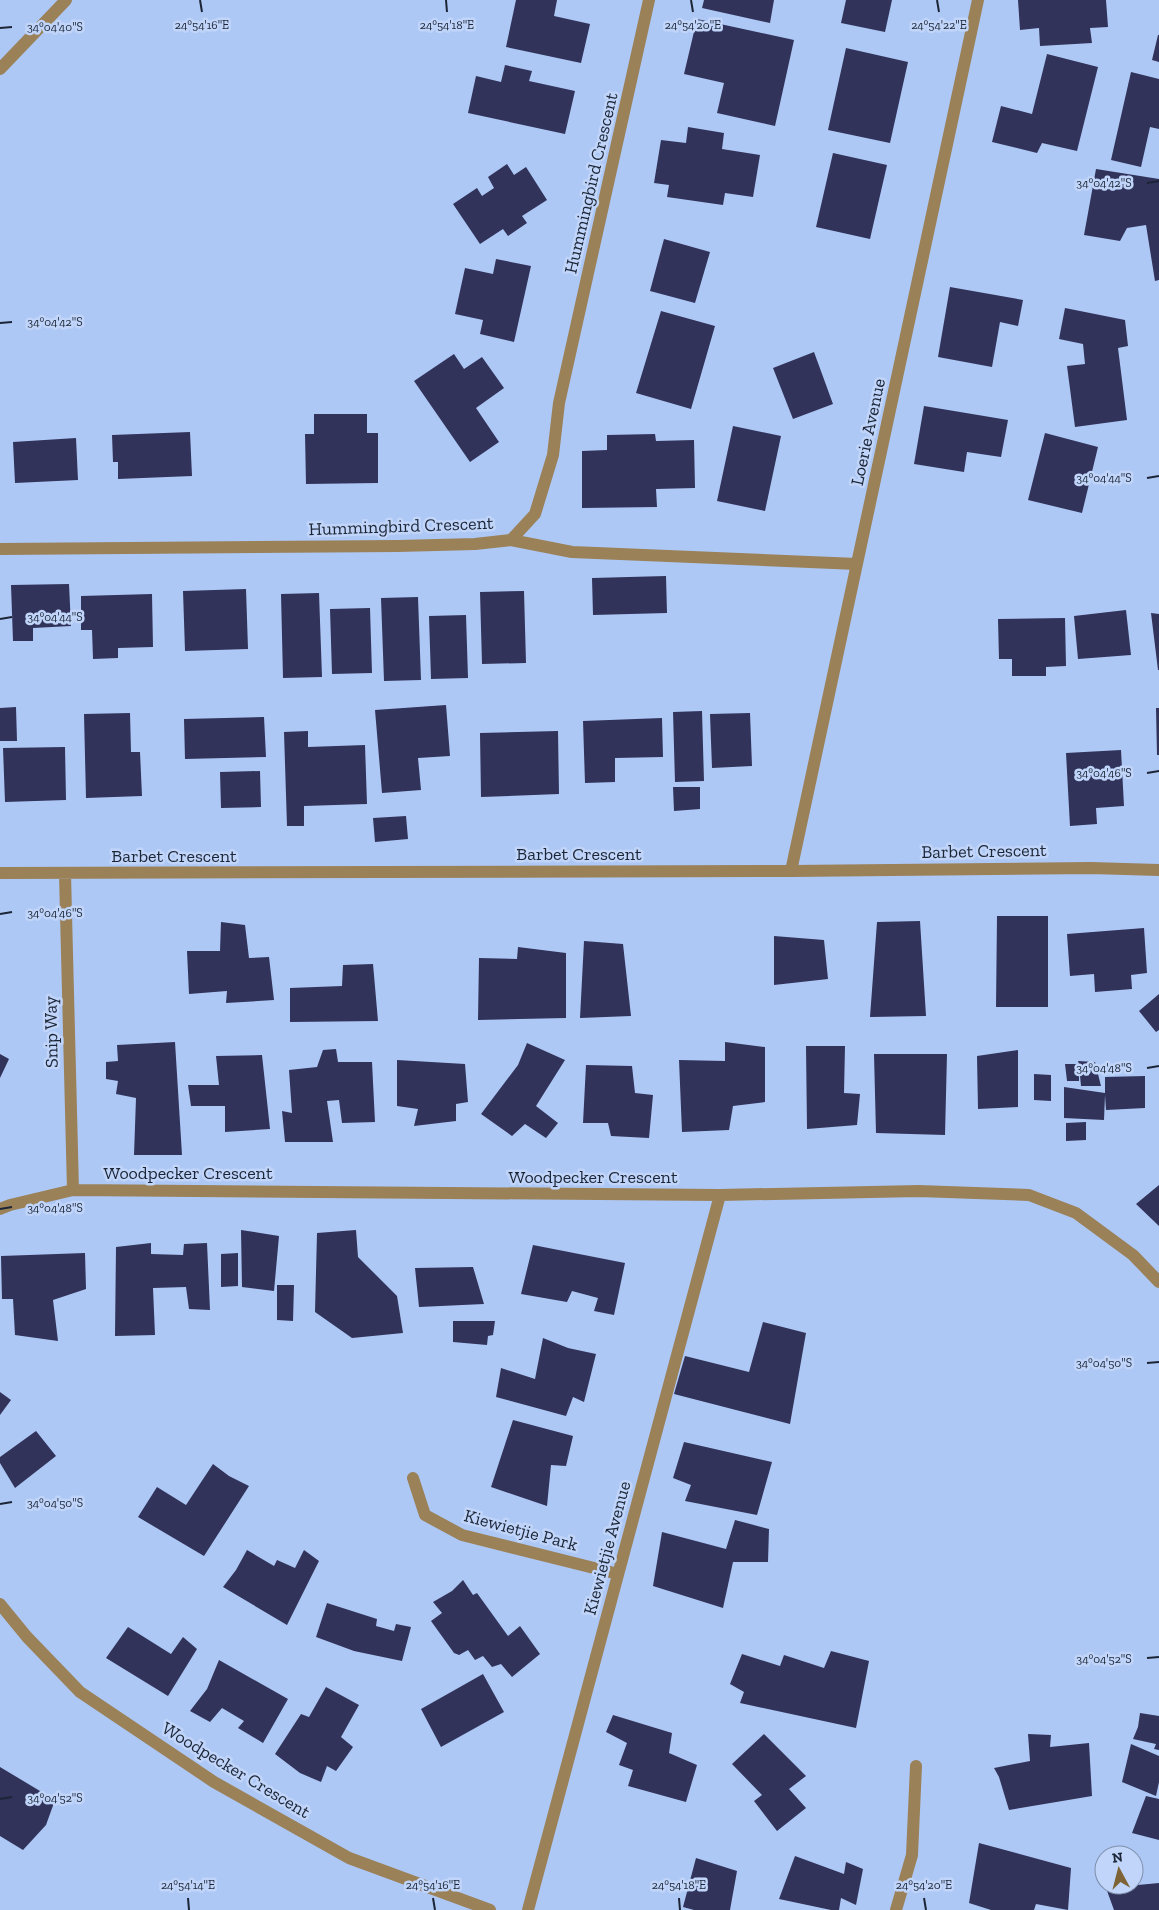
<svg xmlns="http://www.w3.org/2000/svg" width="1159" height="1910" font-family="'Zilla Slab',serif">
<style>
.building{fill:#31335a}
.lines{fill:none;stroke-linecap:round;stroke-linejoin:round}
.minor{stroke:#9a8158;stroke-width:12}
.ticks{fill:none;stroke:#1b2536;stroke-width:2}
.labels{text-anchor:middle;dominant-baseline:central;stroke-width:5;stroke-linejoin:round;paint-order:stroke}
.street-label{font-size:18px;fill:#1b2536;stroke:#c0d5f9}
.ticks-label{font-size:12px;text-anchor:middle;fill:#1b2536;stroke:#c0d5f9;stroke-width:5;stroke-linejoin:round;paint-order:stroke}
</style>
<rect width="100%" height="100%" fill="#aec8f5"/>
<path class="building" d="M 516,0 L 557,0 L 554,16 L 590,24 L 581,63 L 506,47 Z
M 704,0 L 774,0 L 770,23 L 702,8 Z
M 846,0 L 892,0 L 885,32 L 841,23 Z
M 1018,0 L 1106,0 L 1108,27 L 1090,28 L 1092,43 L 1040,46 L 1039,28 L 1020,30 Z
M 697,19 L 794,40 L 775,126 L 717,113 L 724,83 L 684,74 Z
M 1158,35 L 1159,35 L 1159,62 L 1152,60 Z
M 846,48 L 908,62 L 890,143 L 828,130 Z
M 1047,54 L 1098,67 L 1077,151 L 1042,143 L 1037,153 L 992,142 L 1001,106 L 1032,114 Z
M 505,65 L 532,71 L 529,81 L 575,91 L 565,134 L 468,113 L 476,76 L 501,82 Z
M 1131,72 L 1159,79 L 1159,129 L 1150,127 L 1141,167 L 1111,160 Z
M 688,127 L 724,133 L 722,149 L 760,155 L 753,197 L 725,193 L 723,205 L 667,197 L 669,185 L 654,183 L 661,140 L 686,143 Z
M 833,153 L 887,165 L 870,239 L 816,227 Z
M 507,164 L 514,175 L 526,167 L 547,200 L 522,216 L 527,223 L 508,236 L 503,229 L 480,244 L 453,204 L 477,188 L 482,196 L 494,188 L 488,177 Z
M 1096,169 L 1159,179 L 1159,280 L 1155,281 L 1146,225 L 1127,228 L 1120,241 L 1084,235 Z
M 664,239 L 710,252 L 695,303 L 650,291 Z
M 496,259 L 531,266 L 514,342 L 480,334 L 483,320 L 455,314 L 465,268 L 493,274 Z
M 950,287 L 1023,300 L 1018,326 L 1000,322 L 992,367 L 938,357 Z
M 1065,308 L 1125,320 L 1128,346 L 1118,348 L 1127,420 L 1075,427 L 1067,366 L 1085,364 L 1083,344 L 1059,339 Z
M 661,311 L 715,326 L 691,409 L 636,393 Z
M 814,352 L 833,404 L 793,419 L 773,368 Z
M 454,354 L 464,369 L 482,357 L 504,388 L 476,408 L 499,442 L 470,462 L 414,381 Z
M 924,406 L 1008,420 L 1001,457 L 967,452 L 964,472 L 914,464 Z
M 314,414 L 367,414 L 367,433 L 378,433 L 378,483 L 306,484 L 305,434 L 314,434 Z
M 733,426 L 781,436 L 765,511 L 717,501 Z
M 190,432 L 192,476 L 118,479 L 118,462 L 113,462 L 112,435 Z
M 1045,433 L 1098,447 L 1082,513 L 1028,500 Z
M 655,434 L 656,441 L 694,440 L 695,488 L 656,489 L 657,507 L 582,508 L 582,451 L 607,450 L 607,435 Z
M 76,438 L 78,480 L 15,483 L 13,442 Z
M 666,576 L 667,613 L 593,615 L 592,578 Z
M 69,584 L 71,626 L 33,628 L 33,641 L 13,641 L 11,585 Z
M 246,589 L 248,649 L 185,651 L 183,591 Z
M 524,591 L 526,663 L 482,664 L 480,592 Z
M 319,593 L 322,677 L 283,678 L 281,594 Z
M 152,594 L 153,647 L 118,648 L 118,658 L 93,659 L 92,630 L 81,630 L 81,596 Z
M 418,597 L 421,680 L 384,681 L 381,598 Z
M 370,608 L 372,673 L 332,674 L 330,609 Z
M 1126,610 L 1131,655 L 1078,659 L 1074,616 Z
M 1151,613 L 1159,614 L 1159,670 L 1158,670 Z
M 466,615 L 468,678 L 431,679 L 429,616 Z
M 1065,618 L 1066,666 L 1046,667 L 1046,676 L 1012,676 L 1012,659 L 999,659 L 998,619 Z
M 446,705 L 450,756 L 418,758 L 421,790 L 382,793 L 375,710 Z
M 16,707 L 17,741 L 0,741 L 0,708 Z
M 1156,708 L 1159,708 L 1159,755 L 1157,755 Z
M 702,711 L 704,781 L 675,782 L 673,712 Z
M 130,713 L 131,752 L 140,752 L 142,796 L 86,798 L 84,714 Z
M 750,713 L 752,766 L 712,768 L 710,714 Z
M 264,717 L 266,757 L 185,759 L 184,719 Z
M 662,718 L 663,757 L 615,758 L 615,782 L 585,783 L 583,721 Z
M 308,731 L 308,747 L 365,745 L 367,804 L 304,806 L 304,826 L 287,826 L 284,732 Z
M 558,731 L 559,794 L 481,797 L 480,733 Z
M 65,747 L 66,800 L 5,802 L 3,748 Z
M 1121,750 L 1124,806 L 1096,808 L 1097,824 L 1070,826 L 1066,753 Z
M 260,771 L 261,807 L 221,808 L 220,772 Z
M 673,787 L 700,787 L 700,809 L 674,811 Z
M 406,816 L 408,839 L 375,842 L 373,818 Z
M 997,916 L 1048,916 L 1048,1007 L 996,1007 Z
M 920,921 L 926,1016 L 870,1017 L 877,922 Z
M 221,922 L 245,925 L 249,958 L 269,957 L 274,1000 L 226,1003 L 227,991 L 189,994 L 187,951 L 220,951 Z
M 1144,928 L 1147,973 L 1131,975 L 1132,989 L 1095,992 L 1094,974 L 1070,976 L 1067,934 Z
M 774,936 L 824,940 L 828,979 L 774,985 Z
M 584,941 L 623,944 L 631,1016 L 580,1018 Z
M 518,947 L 566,953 L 566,1018 L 478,1020 L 479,958 L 517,959 Z
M 373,964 L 378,1021 L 290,1022 L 290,988 L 342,986 L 343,965 Z
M 1159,994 L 1159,1030 L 1156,1032 L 1139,1011 Z
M 175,1042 L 182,1155 L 134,1155 L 136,1098 L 116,1094 L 118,1081 L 106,1079 L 106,1062 L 118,1061 L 117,1045 Z
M 725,1042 L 765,1047 L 765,1102 L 733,1106 L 729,1130 L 682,1132 L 679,1060 L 725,1061 Z
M 527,1043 L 565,1060 L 536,1106 L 558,1123 L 546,1138 L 525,1124 L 512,1136 L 481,1114 L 518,1065 Z
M 806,1046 L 845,1046 L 844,1093 L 860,1094 L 857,1125 L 807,1129 Z
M 336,1049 L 338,1062 L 372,1062 L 375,1122 L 342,1123 L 339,1100 L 327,1101 L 333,1142 L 285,1142 L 282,1111 L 292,1113 L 289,1070 L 317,1067 L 323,1050 Z
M 1018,1050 L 1018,1107 L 978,1109 L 977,1056 Z
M 0,1054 L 9,1059 L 0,1078 Z
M 874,1054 L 947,1054 L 945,1135 L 876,1133 Z
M 262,1055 L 270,1129 L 225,1132 L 225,1106 L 191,1106 L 188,1085 L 219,1085 L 216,1056 Z
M 397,1060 L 465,1064 L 468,1102 L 456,1104 L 456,1121 L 414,1126 L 418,1109 L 397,1106 Z
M 1078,1061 L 1095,1062 L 1101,1086 L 1081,1086 L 1079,1065 L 1079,1081 L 1067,1081 L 1065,1064 L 1079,1064 Z
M 586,1065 L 632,1066 L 635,1093 L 653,1095 L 649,1138 L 611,1136 L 608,1123 L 583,1123 Z
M 1034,1074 L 1051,1075 L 1051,1101 L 1034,1100 Z
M 1145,1076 L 1145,1108 L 1106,1110 L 1105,1095 L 1104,1120 L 1064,1118 L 1064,1087 L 1105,1093 L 1105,1077 Z
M 1086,1122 L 1086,1140 L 1066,1141 L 1066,1123 Z
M 1159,1185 L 1159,1226 L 1136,1204 Z
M 241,1230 L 279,1236 L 274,1291 L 242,1287 Z
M 356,1230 L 358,1257 L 397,1296 L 403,1333 L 352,1338 L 315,1312 L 317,1233 Z
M 151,1243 L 151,1254 L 183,1255 L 184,1244 L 207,1243 L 210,1310 L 189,1309 L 186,1287 L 153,1288 L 155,1335 L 115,1336 L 116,1247 Z
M 533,1245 L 625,1263 L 614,1315 L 594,1311 L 598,1298 L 572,1291 L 567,1302 L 521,1294 Z
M 85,1253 L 86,1289 L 53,1300 L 58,1341 L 15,1335 L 13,1299 L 2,1299 L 1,1256 Z
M 238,1253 L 238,1286 L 221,1287 L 221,1254 Z
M 473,1267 L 484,1304 L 419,1307 L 415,1268 Z
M 277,1285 L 294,1285 L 293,1321 L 277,1320 Z
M 453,1321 L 495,1321 L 493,1335 L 488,1336 L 487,1345 L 453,1342 Z
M 763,1322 L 806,1333 L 790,1424 L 674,1394 L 685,1356 L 749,1372 Z
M 543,1338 L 568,1348 L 596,1354 L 584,1402 L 573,1397 L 566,1416 L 496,1397 L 501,1368 L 535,1379 Z
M 0,1392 L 11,1400 L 0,1415 Z
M 513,1420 L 573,1436 L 566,1466 L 551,1465 L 547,1506 L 491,1487 Z
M 36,1431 L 56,1456 L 15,1488 L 0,1463 L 0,1457 Z
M 684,1442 L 772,1462 L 757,1515 L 685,1501 L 691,1485 L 673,1478 Z
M 213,1464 L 229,1476 L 249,1486 L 204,1556 L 138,1517 L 157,1487 L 186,1505 Z
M 735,1520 L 769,1529 L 768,1562 L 733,1562 L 723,1608 L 653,1586 L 662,1532 L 726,1549 Z
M 247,1550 L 274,1566 L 277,1560 L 295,1568 L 304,1550 L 319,1561 L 287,1625 L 223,1587 L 236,1570 Z
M 463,1580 L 473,1595 L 477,1593 L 508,1636 L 520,1626 L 540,1654 L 512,1677 L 501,1664 L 492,1667 L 483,1656 L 475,1660 L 468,1650 L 459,1655 L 454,1653 L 431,1621 L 442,1613 L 433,1602 L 452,1591 Z
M 327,1603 L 377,1619 L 376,1626 L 394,1631 L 396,1624 L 411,1627 L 402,1661 L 354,1651 L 316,1637 Z
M 128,1627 L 171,1654 L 183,1637 L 197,1649 L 168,1696 L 106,1658 Z
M 831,1651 L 869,1661 L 856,1728 L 740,1703 L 744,1692 L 730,1684 L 742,1654 L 780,1666 L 784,1655 L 824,1668 Z
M 219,1660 L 288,1699 L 263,1743 L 238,1728 L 244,1721 L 222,1708 L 210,1722 L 190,1711 L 207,1689 Z
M 483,1674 L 504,1712 L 441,1747 L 421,1709 Z
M 326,1687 L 359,1705 L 341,1737 L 353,1747 L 336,1771 L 327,1766 L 321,1782 L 300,1773 L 275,1754 L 301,1714 L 309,1717 Z
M 1140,1713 L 1159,1716 L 1159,1750 L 1154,1749 L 1156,1744 L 1133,1739 L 1138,1727 Z
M 613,1715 L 672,1733 L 669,1753 L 697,1765 L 686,1802 L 628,1786 L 633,1770 L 619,1765 L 627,1743 L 606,1732 Z
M 764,1734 L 806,1776 L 789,1789 L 806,1808 L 777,1831 L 754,1801 L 762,1795 L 732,1764 Z
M 1028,1734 L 1051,1735 L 1050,1747 L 1089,1743 L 1092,1796 L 1009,1810 L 999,1777 L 994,1768 L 1030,1761 Z
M 1131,1744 L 1159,1756 L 1159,1782 L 1156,1796 L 1122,1782 Z
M 0,1767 L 55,1800 L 46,1825 L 23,1850 L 0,1836 Z
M 1146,1796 L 1159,1799 L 1159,1840 L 1132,1833 Z
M 979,1843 L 1071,1868 L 1068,1910 L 1036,1904 L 1034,1910 L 991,1910 L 969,1903 Z
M 795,1856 L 844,1874 L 846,1862 L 863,1869 L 856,1905 L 841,1898 L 839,1910 L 831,1910 L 779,1899 Z
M 696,1858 L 737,1871 L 730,1910 L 694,1910 L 683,1907 Z
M 1159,1883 L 1159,1910 L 1114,1910 L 1106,1888 Z"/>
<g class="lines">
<path class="minor" d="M 0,69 L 66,0
M 511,540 L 572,552 L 857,564
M 0,549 L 398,546 L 475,544 L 511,540 L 535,514 L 553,455 L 559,403 L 649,0
M 791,871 L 978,0
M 0,873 L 791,871 L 1091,868 L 1159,870
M 65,874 L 73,1190
M 0,1209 L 10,1205 L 73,1190 L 720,1195 L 919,1191 L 1029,1195 L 1076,1213 L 1133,1255 L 1159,1282
M 413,1478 L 425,1515 L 462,1535 L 618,1574
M 0,1604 L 27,1637 L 80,1692 L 214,1782 L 349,1858 L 490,1910
M 528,1910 L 720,1195
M 896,1910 L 912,1855 L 916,1766"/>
</g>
<path class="ticks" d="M 200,0 L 202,12M 446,0 L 447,12M 691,0 L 693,12M 937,0 L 939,12M 0,28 L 12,27M 1147,183 L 1159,181M 0,323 L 12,322M 1147,478 L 1159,476M 0,619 L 12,617M 1147,773 L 1159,771M 0,914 L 12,912M 1147,1068 L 1159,1066M 0,1209 L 12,1207M 1147,1363 L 1159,1362M 0,1504 L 12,1502M 1147,1658 L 1159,1657M 0,1799 L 12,1797M 188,1898 L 189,1910M 433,1898 L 435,1910M 679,1898 L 680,1910M 924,1898 L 926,1910"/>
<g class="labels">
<g class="street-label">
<text transform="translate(591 183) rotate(-77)">Hummingbird Crescent</text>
<text transform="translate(868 432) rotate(-78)">Loerie Avenue</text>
<text transform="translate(401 526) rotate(-2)">Hummingbird Crescent</text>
<text transform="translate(984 851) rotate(-1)">Barbet Crescent</text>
<text x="579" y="854">Barbet Crescent</text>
<text x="174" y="856">Barbet Crescent</text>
<text transform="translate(51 1032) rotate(-91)">Snip Way</text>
<text x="188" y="1173">Woodpecker Crescent</text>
<text x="593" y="1177">Woodpecker Crescent</text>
<text transform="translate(521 1530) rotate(15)">Kiewietjie Park</text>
<text transform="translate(607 1548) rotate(-75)">Kiewietjie Avenue</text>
<text transform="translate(236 1770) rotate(31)">Woodpecker Crescent</text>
</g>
</g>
<g class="ticks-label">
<text x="202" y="29">24°54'16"E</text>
<text x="447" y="29">24°54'18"E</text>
<text x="693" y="29">24°54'20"E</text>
<text x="939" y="29">24°54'22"E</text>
<text x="55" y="31">34°04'40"S</text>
<text x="1104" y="187">34°04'42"S</text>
<text x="55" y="326">34°04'42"S</text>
<text x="1104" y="482">34°04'44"S</text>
<text x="55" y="621">34°04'44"S</text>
<text x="1104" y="777">34°04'46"S</text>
<text x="55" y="917">34°04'46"S</text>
<text x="1104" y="1072">34°04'48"S</text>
<text x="55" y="1212">34°04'48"S</text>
<text x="1104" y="1367">34°04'50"S</text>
<text x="55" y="1507">34°04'50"S</text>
<text x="1104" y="1663">34°04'52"S</text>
<text x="55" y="1802">34°04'52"S</text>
<text x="188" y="1889">24°54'14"E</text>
<text x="433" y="1889">24°54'16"E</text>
<text x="679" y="1889">24°54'18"E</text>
<text x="924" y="1889">24°54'20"E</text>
</g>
<g transform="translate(1119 1870) rotate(353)"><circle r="24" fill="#c0d5f9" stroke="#7e8fab"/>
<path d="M0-4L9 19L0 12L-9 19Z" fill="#7d6335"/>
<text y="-8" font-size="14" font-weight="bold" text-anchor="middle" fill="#1b2536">N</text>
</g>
</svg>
